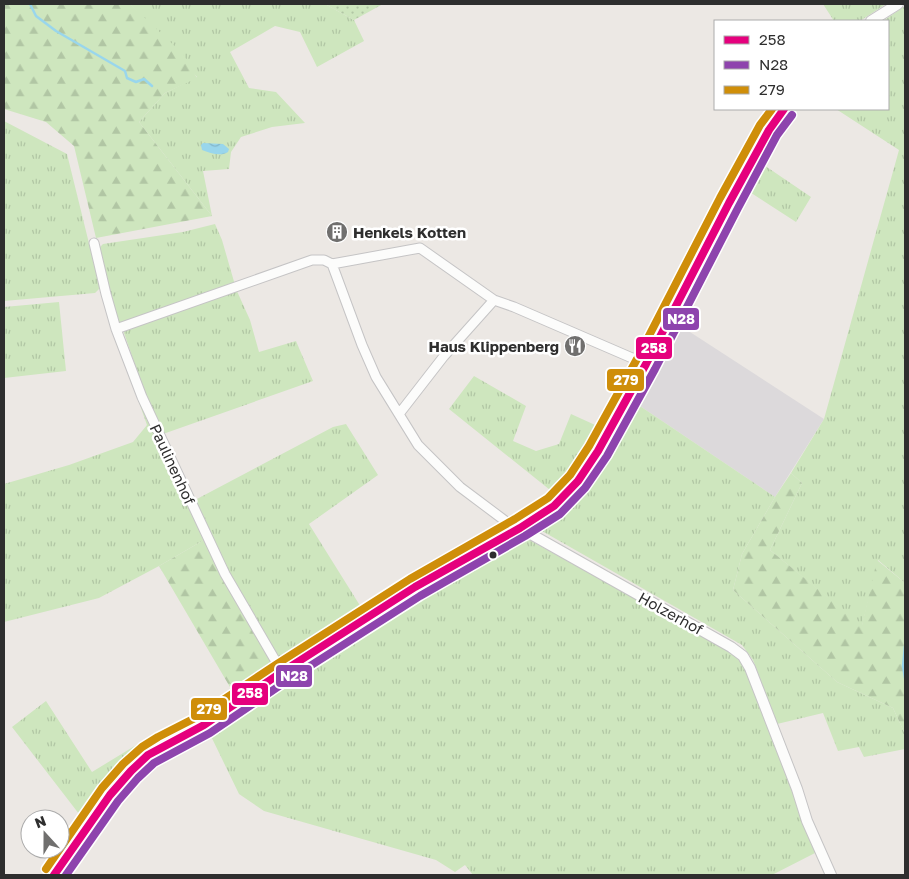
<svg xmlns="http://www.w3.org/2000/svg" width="909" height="879" font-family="'Golos Text',sans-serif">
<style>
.industrial{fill:#dcd9db}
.grass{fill:url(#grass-tufts)}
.forest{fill:url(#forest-firs)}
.park{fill:url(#park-dots)}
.water{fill:url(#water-waves)}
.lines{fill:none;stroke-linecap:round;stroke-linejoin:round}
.stream{stroke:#99d6ec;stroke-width:2.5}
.minor-casing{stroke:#c5c4c5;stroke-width:11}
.tertiary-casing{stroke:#c5c4c5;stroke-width:12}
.minor{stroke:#fcfcfb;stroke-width:9}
.tertiary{stroke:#fcfcfb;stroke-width:10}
.bus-1-casing{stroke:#fff;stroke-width:11}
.bus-2-casing{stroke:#fff;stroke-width:11}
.bus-3-casing{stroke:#fff;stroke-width:11}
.bus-1{stroke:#e5007d;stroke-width:8}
.bus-2{stroke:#8e44ad;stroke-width:8}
.bus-3{stroke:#cf8e09;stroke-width:8}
.bus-dot{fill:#2e2e2e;stroke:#fff;stroke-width:2}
.labels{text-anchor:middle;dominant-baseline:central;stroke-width:5;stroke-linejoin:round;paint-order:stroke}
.poi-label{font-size:15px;font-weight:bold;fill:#2e2e2e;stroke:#fff;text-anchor:start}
.street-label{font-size:15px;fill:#2e2e2e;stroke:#fff}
.line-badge{stroke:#fff;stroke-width:2}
.badge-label{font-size:14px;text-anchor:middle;font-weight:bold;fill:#fff}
</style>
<defs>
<pattern id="grass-tufts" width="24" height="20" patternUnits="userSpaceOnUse" patternTransform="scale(1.25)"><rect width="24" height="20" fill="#cee6be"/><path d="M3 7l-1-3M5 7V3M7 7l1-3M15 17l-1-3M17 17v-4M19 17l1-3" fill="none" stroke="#b1c6a4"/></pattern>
<pattern id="forest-firs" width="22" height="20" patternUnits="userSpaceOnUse" patternTransform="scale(1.25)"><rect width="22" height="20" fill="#cee6be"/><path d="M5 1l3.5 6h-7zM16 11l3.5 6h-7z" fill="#b1c6a4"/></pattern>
<pattern id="park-dots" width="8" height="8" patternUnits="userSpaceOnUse" patternTransform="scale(1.25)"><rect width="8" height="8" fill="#cee6be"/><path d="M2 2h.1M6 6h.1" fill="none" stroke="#b1c6a4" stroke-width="1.8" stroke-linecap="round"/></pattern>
<pattern id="water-waves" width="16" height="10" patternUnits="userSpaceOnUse" patternTransform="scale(1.25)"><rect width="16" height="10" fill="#99d6ec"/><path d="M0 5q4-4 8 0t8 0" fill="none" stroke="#84b8cb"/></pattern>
</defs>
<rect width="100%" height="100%" fill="#ece8e4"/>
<path class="industrial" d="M 673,321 L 824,419 L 775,497 L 631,400 Z"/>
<path class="grass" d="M 130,4 L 325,4 L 354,20 L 364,41 L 317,67 L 300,32 L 275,26 L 230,52 L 249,88 L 276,92 L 305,123 L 272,127 L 241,137 L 231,152 L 229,169 L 203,171 L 212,216 L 139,122 L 165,93 L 197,77 Z
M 823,4 L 886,4 L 860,21 L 834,21 Z
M 905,6 L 905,583 L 878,560 L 862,626 L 770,550 L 802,483 L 791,473 L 824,419 L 899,150 L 836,109 L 888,109 L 888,21 L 883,21 Z
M 4,121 L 67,154 L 100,288 L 95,293 L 4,301 Z
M 758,161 L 811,197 L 796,222 L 745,189 Z
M 215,224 L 222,240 L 235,285 L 117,327 L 99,252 L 100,247 L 103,244 L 183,232 Z
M 236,289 L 250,320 L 259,352 L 296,341 L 313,381 L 163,434 L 143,388 L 123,330 Z
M 59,302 L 66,371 L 4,378 L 4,307 Z
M 474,376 L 526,406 L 513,441 L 536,451 L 559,444 L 571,414 L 604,429 L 572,479 L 555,494 L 449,409 Z
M 130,377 L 155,435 L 204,540 L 159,566 L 99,598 L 4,622 L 4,484 L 69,465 L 133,442 L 147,425 Z
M 631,400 L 775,497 L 742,554 L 733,590 L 837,682 L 893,708 L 905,734 L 905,749 L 864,757 L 859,747 L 838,751 L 823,713 L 777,724 L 753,660 L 742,645 L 535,527 L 560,509 L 579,486 Z
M 346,424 L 378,475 L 309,524 L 364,612 L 283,666 L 226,570 L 195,500 L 333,427 Z
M 522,536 L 732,652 L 746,667 L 815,853 L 772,875 L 473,875 L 465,865 L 455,872 L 436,860 L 264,811 L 239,794 L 207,728 L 380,615 Z
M 46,701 L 92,772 L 151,736 L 154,746 L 122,772 L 86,823 L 12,727 Z"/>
<path class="forest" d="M 4,4 L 130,4 L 183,54 L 197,78 L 165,93 L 139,122 L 212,216 L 96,238 L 74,146 L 46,122 L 4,109 Z
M 791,473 L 802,483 L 770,550 L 862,625 L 877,560 L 905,583 L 905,734 L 893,708 L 837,682 L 733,590 L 742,554 L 775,497 Z
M 204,540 L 221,574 L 277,671 L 237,699 L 159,566 Z"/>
<path class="park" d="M 325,4 L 383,4 L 354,20 Z"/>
<path class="water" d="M 203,143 L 223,144 L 229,149 L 228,152 C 221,157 210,153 202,150 L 201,145 Z"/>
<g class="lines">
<path class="stream" d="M 30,4 L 36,16 L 56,31 L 125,71 L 127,78 L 136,82 L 144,79 L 152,86
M 905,646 L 903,666 L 905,678"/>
<g class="minor-casing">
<path id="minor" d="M 94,243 L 106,294 L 116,329 L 142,397 L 225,574 L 282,672
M 332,264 L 362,345 L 376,377 L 418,445 L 460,487 L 508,523 L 520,528
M 116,329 L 312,260 L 324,260 L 332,264 L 420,248 L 494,300 L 514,307 L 646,364
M 399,414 L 444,356 L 494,300"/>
</g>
<g class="tertiary-casing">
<path id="tertiary" d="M 871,21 L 898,4
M 520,528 L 731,647 L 743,656 L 750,668 L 797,789 L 807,821 L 831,875
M 54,875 L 87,829 L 110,795 L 131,771 L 148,755 L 163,746 L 204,725 L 282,672 L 415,587 L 520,528 L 554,506 L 578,481 L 598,451 L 646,364 L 729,203 L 769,130 L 784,109"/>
</g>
<use href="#minor" class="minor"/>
<use href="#tertiary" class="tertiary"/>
<g class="bus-1-casing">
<path id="bus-1" d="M 54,875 L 110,795 L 131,771 L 148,755 L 204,725 L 282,672 L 415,587 L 520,528 L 554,506 L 578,481 L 598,451 L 646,364 L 729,203 L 769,130 L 784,109"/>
</g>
<g class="bus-2-casing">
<path id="bus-2" d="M 66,875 L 118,801 L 138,778 L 154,763 L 210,733 L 288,680 L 420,596 L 525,536 L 560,514 L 585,488 L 607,456 L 655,369 L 738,208 L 777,135 L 792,115"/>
</g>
<g class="bus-3-casing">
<path id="bus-3" d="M 46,869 L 102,788 L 123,764 L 142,747 L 158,737 L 199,716 L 277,664 L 410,579 L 515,519 L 548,498 L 570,475 L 589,446 L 637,359 L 720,198 L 760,125 L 772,109"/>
</g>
<use href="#bus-1" class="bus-1"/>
<use href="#bus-2" class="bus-2"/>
<use href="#bus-3" class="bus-3"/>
</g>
<defs>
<g id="building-disc" transform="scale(1.125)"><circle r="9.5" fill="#706f6e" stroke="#fff"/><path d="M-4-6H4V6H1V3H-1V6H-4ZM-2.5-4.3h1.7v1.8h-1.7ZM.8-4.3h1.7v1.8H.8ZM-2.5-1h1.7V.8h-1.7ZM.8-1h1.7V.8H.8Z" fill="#fff"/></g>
<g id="restaurant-disc" transform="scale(1.125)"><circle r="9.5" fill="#706f6e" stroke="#fff"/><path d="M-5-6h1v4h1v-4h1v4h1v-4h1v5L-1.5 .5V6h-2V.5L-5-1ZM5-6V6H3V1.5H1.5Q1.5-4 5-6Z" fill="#fff"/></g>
</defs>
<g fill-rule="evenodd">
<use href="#building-disc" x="337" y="232"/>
<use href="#restaurant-disc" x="575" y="346"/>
</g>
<circle class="bus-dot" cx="493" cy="555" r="4.5"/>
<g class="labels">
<g class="poi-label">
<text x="353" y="232">Henkels Kotten</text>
<text x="559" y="346" text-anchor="end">Haus Klippenberg</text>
</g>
<g class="street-label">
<text transform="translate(173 464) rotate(65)">Paulinenhof</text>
<text transform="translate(671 613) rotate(29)">Holzerhof</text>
</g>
</g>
<g class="line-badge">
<rect x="662" y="307" width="38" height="24" rx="5" fill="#8e44ad"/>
<rect x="635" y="336" width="38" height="24" rx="5" fill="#e5007d"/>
<rect x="606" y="368" width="39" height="24" rx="5" fill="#cf8e09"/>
<rect x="275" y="664" width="38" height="24" rx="5" fill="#8e44ad"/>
<rect x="231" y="682" width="38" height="24" rx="5" fill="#e5007d"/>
<rect x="190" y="697" width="38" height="24" rx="5" fill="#cf8e09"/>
</g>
<g class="badge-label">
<text x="681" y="324">N28</text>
<text x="654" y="353">258</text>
<text x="626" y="385">279</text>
<text x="294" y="681">N28</text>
<text x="250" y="698">258</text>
<text x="209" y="714">279</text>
</g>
<rect width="909" height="879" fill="none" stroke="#2e2e2e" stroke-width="10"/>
<rect x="714" y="20" width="175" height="90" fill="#ffffff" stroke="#ababab"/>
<rect x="724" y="36" width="25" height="8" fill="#e5007d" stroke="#ababab"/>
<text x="759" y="45" font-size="15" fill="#2e2e2e">258</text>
<rect x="724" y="61" width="25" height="8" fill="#8e44ad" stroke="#ababab"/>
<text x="759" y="70" font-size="15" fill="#2e2e2e">N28</text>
<rect x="724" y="86" width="25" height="8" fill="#cf8e09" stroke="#ababab"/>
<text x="759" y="95" font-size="15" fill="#2e2e2e">279</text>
<g transform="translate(45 834) rotate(339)"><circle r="24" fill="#ffffff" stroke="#ababab"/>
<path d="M0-4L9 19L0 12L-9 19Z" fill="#706f6e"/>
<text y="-8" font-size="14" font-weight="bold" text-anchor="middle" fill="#2e2e2e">N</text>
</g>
</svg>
